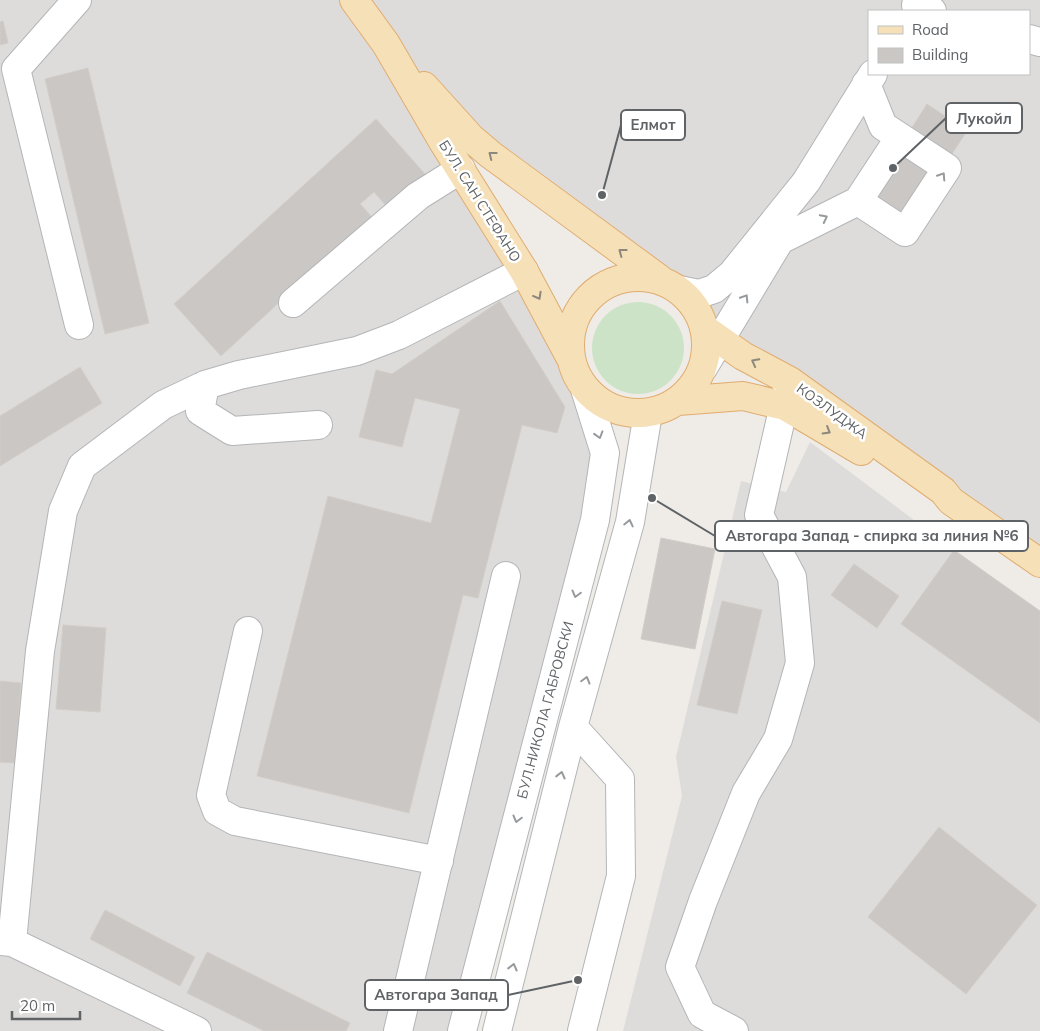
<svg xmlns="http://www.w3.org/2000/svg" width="1040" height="1031" font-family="Mulish,sans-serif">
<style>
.industrial{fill:#dedcda;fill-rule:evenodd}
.green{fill:#cde3c8}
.building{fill:#cbc7c4;stroke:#d3cdc7}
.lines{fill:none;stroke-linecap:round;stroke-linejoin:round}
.minor-casing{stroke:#b3b5b8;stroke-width:30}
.major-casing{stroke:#e0ac70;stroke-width:30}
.minor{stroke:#fff;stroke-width:28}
.major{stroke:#f5e0b7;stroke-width:28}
.oneway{stroke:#8c887e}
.oneway2{stroke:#979a9c}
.labels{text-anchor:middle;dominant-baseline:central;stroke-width:5;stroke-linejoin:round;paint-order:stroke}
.street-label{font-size:14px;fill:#5f6366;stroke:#fff}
.leader{fill:none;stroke:#5f6366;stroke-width:2}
.callout-dot{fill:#5f6366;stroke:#fff;stroke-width:2}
.callout{fill:#fff;stroke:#5f6366;stroke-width:2}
.callout-label{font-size:15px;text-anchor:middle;font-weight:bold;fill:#5f6366}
</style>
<rect width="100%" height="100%" fill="#efece8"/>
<path class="industrial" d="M 0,0 L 1040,0 L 1040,560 L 706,330 L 694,305 L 491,155 L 388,47 L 571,358 L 576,374 L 585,389 L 605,453 L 462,1031 L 0,1031 ZM 869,11 L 1029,11 L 1029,74 L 869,74 Z
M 810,442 L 954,550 L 1040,611 L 1040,1031 L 623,1031 L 682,796 L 676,757 L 741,481 L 786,492 Z"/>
<path class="green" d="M592 348a46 46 0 1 1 92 0a46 46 0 1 1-92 0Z"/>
<path class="building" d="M 3,21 L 8,43 L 0,45 L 0,22 Z
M 88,68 L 149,323 L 105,334 L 45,79 Z
M 927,104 L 967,131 L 948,160 L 908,134 Z
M 376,119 L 425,174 L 388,208 L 374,192 L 360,204 L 372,217 L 221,356 L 174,304 Z
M 918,138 L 941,153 L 917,228 L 856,188 L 874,160 L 894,174 Z
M 500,301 L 565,407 L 557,433 L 522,425 L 478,598 L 463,595 L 409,813 L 257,776 L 328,496 L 431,523 L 460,409 L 415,398 L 402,447 L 359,437 L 376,370 L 392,374 Z
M 80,367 L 102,403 L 0,466 L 0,416 Z
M 661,538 L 715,549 L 695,649 L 641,639 Z
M 954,550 L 1040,611 L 1040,723 L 901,624 Z
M 854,564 L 899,596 L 877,628 L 831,595 Z
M 722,601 L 762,610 L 737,714 L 697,705 Z
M 63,625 L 106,628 L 100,712 L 56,709 Z
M 0,681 L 21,683 L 15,763 L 0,762 Z
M 939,827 L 1037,905 L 966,994 L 868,917 Z
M 105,910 L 195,957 L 180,986 L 90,939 Z
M 207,952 L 350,1023 L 346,1031 L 264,1031 L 187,993 Z"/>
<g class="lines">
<g class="minor-casing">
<path id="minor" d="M 77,0 L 16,69 L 79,325
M 916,5 L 932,11
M 1029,39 L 1040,42
M 858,201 L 900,137
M 780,240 L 858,201 L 905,232 L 947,168 L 883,126 L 866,84
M 679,290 L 699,294 L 714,289 L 732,274 L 806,182 L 873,74
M 293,303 L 418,196 L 461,169
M 703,368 L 780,240 L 786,227
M 318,425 L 232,431 L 200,411 L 205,385 L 239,375 L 357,351 L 399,335 L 524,271
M 248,631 L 211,795 L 217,811 L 235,821 L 439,861
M 573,727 L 620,779 L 621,876 L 582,1031
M 0,941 L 12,942 L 197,1031
M 12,942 L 40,651 L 63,511 L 82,466 L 163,405 L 205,385
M 398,1031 L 506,576
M 462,1031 L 595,520 L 605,453 L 585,389
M 497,1031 L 573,727 L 630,522 L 648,413
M 734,1031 L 702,1014 L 680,967 L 703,901 L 746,793 L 778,739 L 800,663 L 792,577 L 759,515 L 789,383"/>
</g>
<g class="major-casing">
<path id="major" d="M 354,0 L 386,44 L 442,140 L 524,271 L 570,357
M 424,86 L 471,138 L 491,155 L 661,280
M570 345a68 68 0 1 1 136 0a68 68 0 1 1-136 0Z
M 706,330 L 743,356 L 790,381 L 943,491 L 951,501 L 1040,563
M 678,401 L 743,396 L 785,406 L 861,451"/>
</g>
<use href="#minor" class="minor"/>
<use href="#major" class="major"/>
</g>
<defs><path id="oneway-chevron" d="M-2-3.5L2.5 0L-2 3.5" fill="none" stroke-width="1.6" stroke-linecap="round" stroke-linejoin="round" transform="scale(1.25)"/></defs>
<g class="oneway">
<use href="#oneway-chevron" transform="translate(492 155) rotate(-142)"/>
<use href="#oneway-chevron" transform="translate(622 252) rotate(-143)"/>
<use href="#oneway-chevron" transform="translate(538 296) rotate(61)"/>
<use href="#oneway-chevron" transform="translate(755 362) rotate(-152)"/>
<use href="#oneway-chevron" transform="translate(827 431) rotate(31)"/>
</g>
<g class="oneway2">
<use href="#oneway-chevron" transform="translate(942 176) rotate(-57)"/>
<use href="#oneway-chevron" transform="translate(824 218) rotate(-27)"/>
<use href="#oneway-chevron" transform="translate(745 298) rotate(-58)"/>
<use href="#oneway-chevron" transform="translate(599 435) rotate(73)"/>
<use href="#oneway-chevron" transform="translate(629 523) rotate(-77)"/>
<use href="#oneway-chevron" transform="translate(576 594) rotate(105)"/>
<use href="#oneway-chevron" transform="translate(586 680) rotate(-74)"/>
<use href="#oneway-chevron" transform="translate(561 775) rotate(-76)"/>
<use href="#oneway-chevron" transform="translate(517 819) rotate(105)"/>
<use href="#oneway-chevron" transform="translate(513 967) rotate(-76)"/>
</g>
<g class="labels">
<g class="street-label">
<text transform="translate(480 201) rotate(58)">БУЛ. САН СТЕФАНО</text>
<text transform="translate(832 411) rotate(36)">КОЗЛУДЖА</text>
<text transform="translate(545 710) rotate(-75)">БУЛ.НИКОЛА ГАБРОВСКИ</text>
</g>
</g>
<path class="leader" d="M893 168L946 118M602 195L621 125M652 498L715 536M578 980L508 995"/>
<g class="callout-dot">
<circle cx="893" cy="168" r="5"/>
<circle cx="602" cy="195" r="5"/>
<circle cx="652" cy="498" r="5"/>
<circle cx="578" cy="980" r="5"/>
</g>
<g class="callout">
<rect x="946" y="103" width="76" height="30" rx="5"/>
<rect x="621" y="110" width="64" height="30" rx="5"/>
<rect x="715" y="521" width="313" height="30" rx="5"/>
<rect x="365" y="980" width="143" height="30" rx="5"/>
</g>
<g class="callout-label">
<text x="984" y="124">Лукойл</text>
<text x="653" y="130">Елмот</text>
<text x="872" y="541">Автогара Запад - спирка за линия №6</text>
<text x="436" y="1000">Автогара Запад</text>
</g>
<rect x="868" y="10" width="162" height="65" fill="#ffffff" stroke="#bfc1c2"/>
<rect x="878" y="26" width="25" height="8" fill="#f5e0b7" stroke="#bfc1c2"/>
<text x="912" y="35" font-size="15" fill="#5f6366">Road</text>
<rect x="878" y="48" width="25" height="15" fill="#cbc7c4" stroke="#bfc1c2"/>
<text x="912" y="60" font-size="15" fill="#5f6366">Building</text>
<path d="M12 1011v8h68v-8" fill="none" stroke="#5f6366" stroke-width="2.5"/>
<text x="20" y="1011" font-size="15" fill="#5f6366" stroke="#ffffff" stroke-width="4" paint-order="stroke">20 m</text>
</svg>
